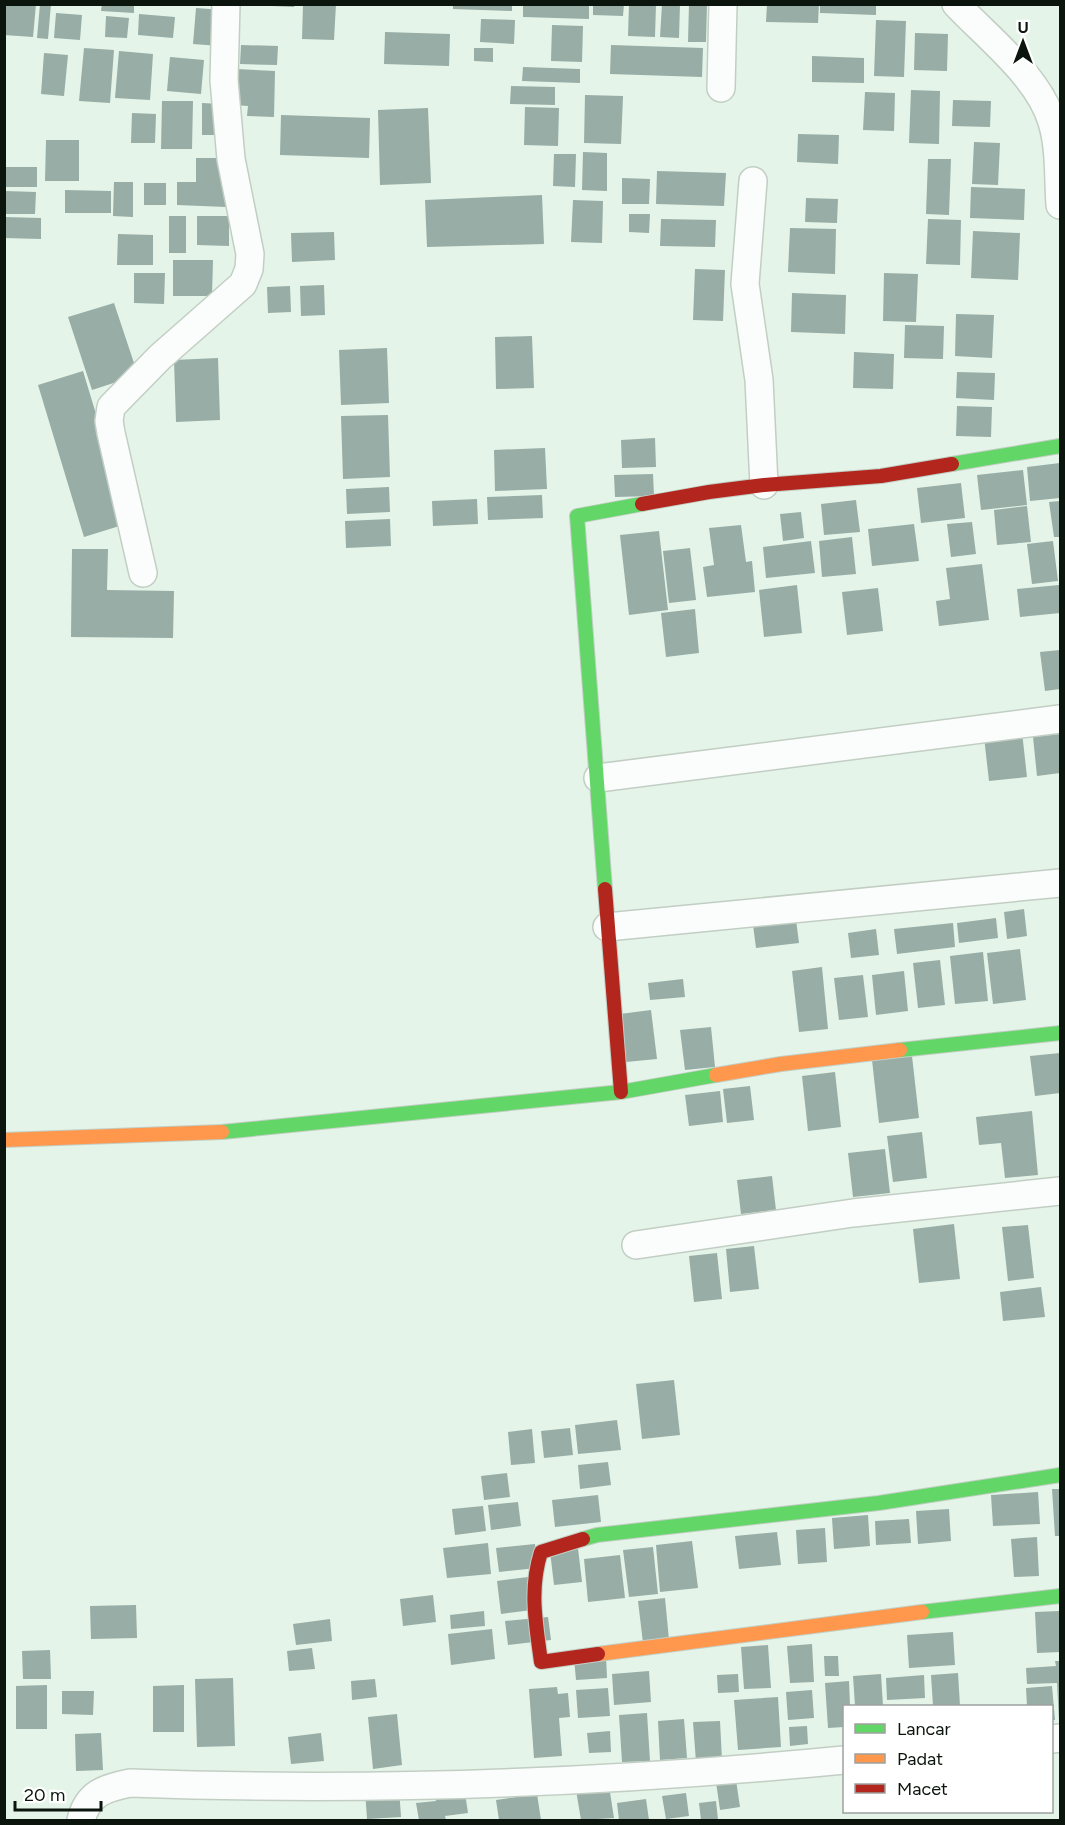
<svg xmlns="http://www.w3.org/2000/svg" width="1065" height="1825" font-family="Figtree,sans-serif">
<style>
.building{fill:#97ada6}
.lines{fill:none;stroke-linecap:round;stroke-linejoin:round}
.street-casing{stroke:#c2cec4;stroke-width:30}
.fast-casing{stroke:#c2cec4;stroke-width:16}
.slow-casing{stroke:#c2cec4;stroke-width:16}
.jam-casing{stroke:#c2cec4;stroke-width:16}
.street{stroke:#fbfdfc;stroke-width:27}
.fast{stroke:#63d668;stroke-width:14}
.slow{stroke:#ff974d;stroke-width:14}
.jam{stroke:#b3261e;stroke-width:14}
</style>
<rect width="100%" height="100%" fill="#e5f4e8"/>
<path class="building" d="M 4,4 L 36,4 L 33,37 L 4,35 Z
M 40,4 L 51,4 L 48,39 L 37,38 Z
M 102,4 L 134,4 L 134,13 L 101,11 Z
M 272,4 L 294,4 L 294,7 L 272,6 Z
M 303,4 L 336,4 L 334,40 L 302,39 Z
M 453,4 L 512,4 L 512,11 L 453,9 Z
M 523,4 L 589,4 L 589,19 L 523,17 Z
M 593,4 L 624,4 L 623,16 L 593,15 Z
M 629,4 L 656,4 L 655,37 L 628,36 Z
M 662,4 L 680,4 L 679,38 L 660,37 Z
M 689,4 L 707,4 L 706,42 L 688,42 Z
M 767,4 L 819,4 L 818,23 L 766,22 Z
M 820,4 L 876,4 L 876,15 L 820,13 Z
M 196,8 L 223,10 L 220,46 L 193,44 Z
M 56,13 L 82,15 L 80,40 L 54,38 Z
M 139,14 L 175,17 L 173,38 L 138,35 Z
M 106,16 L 129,18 L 127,38 L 105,37 Z
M 481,19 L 515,20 L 514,44 L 480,42 Z
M 876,20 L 906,21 L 904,77 L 874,76 Z
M 552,25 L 583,26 L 582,62 L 551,61 Z
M 385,32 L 450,34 L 449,66 L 384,64 Z
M 915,33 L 948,34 L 947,71 L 914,70 Z
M 241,45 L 278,46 L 277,65 L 240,64 Z
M 611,45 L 703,48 L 702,77 L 610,74 Z
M 84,48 L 114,50 L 110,103 L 79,101 Z
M 474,48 L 493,48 L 493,62 L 474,61 Z
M 119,51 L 153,54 L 150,100 L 115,98 Z
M 44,53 L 68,55 L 64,96 L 41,94 Z
M 812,56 L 864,58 L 864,83 L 812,82 Z
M 170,57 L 204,60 L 201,94 L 167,91 Z
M 523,67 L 580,69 L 580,83 L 522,81 Z
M 237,69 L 275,71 L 274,117 L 247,116 L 248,106 L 235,105 Z
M 511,86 L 555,87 L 555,105 L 510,104 Z
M 911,90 L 940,91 L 939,144 L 909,143 Z
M 865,92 L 895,93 L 894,131 L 863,130 Z
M 585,95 L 623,96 L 621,144 L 584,143 Z
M 953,100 L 991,101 L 990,127 L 952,126 Z
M 162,101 L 193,101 L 192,149 L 161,149 Z
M 202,103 L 221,104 L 221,135 L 202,135 Z
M 525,107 L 559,108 L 558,146 L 524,145 Z
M 428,108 L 431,183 L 380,185 L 378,110 Z
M 132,113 L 156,114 L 155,143 L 131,143 Z
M 281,115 L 370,118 L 369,158 L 280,155 Z
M 798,134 L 839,135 L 838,164 L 797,162 Z
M 46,140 L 79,140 L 79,181 L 45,181 Z
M 974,142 L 1000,143 L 998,185 L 972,184 Z
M 583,152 L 607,153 L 607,191 L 582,190 Z
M 554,154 L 576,154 L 575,187 L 553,186 Z
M 196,158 L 226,158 L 226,207 L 177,205 L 177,182 L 196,182 Z
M 928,159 L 951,159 L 949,215 L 926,214 Z
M 4,167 L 37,167 L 37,187 L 4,187 Z
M 657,171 L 726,173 L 724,206 L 656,204 Z
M 622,178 L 650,179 L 649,204 L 622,204 Z
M 114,182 L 133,182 L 133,217 L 113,216 Z
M 144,183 L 166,183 L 166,205 L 144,205 Z
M 971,187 L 1025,189 L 1024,220 L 970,218 Z
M 65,190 L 111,191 L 111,213 L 65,213 Z
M 5,191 L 36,192 L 35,214 L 5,214 Z
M 542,195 L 544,244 L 427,247 L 425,200 Z
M 806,198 L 838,199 L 837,223 L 805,222 Z
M 573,200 L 603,201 L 602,243 L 571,242 Z
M 629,214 L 650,214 L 649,233 L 629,232 Z
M 169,216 L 186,216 L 186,253 L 169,253 Z
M 197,216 L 229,216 L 229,246 L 197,245 Z
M 4,217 L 41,218 L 41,239 L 4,238 Z
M 661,219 L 716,220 L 715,247 L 660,246 Z
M 928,219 L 961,220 L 960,265 L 926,264 Z
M 790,228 L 836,229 L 835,274 L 788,272 Z
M 973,231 L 1020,233 L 1018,280 L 971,278 Z
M 334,232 L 335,260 L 292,262 L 291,233 Z
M 118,234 L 153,235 L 153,265 L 117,265 Z
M 173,260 L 213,260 L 212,296 L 173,296 Z
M 695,269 L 725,270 L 723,321 L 693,320 Z
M 134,273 L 165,273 L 164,304 L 134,303 Z
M 884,273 L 918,274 L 916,322 L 883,321 Z
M 324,285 L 325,315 L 301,316 L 300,286 Z
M 290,286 L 291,312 L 268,313 L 267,287 Z
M 792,293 L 846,295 L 845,334 L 791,332 Z
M 114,303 L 138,375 L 92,390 L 68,317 Z
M 956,314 L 994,315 L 992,358 L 955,356 Z
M 905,325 L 944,326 L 943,359 L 904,358 Z
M 532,336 L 534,388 L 496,389 L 495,337 Z
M 387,348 L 389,403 L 341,405 L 339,350 Z
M 854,352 L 894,354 L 893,389 L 853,388 Z
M 218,358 L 220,420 L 176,422 L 174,360 Z
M 83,371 L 129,523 L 84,537 L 38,385 Z
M 957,372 L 995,373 L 994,400 L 956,398 Z
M 957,406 L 992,407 L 991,437 L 956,436 Z
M 388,415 L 390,477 L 343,479 L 341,416 Z
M 655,438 L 656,467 L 622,468 L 621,440 Z
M 545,448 L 547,489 L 495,491 L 494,450 Z
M 1060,463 L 1060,498 L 1030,501 L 1027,467 Z
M 1023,470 L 1027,505 L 981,510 L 977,475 Z
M 653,474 L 654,496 L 615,497 L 614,475 Z
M 961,483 L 965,518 L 921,523 L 917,488 Z
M 389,487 L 390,512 L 347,514 L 346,489 Z
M 542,495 L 543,518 L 488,520 L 487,497 Z
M 477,499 L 478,524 L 433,526 L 432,501 Z
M 856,500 L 860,532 L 824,535 L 821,504 Z
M 1060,501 L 1060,537 L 1054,537 L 1049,502 Z
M 1027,506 L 1031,542 L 997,545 L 994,510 Z
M 801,512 L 804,538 L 783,541 L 780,514 Z
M 390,519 L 391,546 L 346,548 L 345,521 Z
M 972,522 L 976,554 L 951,557 L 947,524 Z
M 914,524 L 919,561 L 872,566 L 868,529 Z
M 741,525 L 746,562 L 752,561 L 755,592 L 707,597 L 703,567 L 714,565 L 709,528 Z
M 659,531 L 668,610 L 629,615 L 620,535 Z
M 852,537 L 856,574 L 822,577 L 819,541 Z
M 811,541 L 815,573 L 766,578 L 763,547 Z
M 1053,541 L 1058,581 L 1032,584 L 1027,544 Z
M 690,548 L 696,600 L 669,603 L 663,551 Z
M 72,549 L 108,549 L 107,590 L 174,591 L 173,638 L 71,637 Z
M 982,564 L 989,620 L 939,626 L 936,601 L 950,599 L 946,568 Z
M 797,585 L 802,633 L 764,637 L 759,590 Z
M 1059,585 L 1060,613 L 1020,617 L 1017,589 Z
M 878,588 L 883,631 L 847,635 L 842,592 Z
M 695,609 L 699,653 L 666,657 L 661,613 Z
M 1060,650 L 1060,689 L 1045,691 L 1040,652 Z
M 1022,732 L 1027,777 L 989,781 L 984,737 Z
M 1060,734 L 1060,773 L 1037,776 L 1033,737 Z
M 1024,909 L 1027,936 L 1007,939 L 1004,912 Z
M 795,912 L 799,943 L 756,948 L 752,917 Z
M 996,918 L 998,938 L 959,943 L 957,923 Z
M 953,923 L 955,947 L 897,954 L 894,929 Z
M 876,929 L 879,955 L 851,958 L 848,933 Z
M 1020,949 L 1026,1000 L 993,1004 L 987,953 Z
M 983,952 L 988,1001 L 955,1004 L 950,956 Z
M 940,960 L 945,1005 L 918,1008 L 913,963 Z
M 822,967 L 828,1029 L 799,1032 L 792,971 Z
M 904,971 L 908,1011 L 876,1015 L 872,975 Z
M 863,975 L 868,1017 L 839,1020 L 834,978 Z
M 683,979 L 685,997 L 650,1000 L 648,983 Z
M 651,1010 L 657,1059 L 626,1062 L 620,1014 Z
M 711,1027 L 715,1067 L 685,1070 L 680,1030 Z
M 1060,1053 L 1060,1093 L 1035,1096 L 1030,1056 Z
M 912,1056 L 919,1118 L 879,1123 L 872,1060 Z
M 835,1072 L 841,1127 L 808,1131 L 802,1076 Z
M 750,1086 L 754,1120 L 727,1123 L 723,1089 Z
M 720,1091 L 723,1122 L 689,1126 L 685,1095 Z
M 1032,1111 L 1038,1175 L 1005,1178 L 1001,1143 L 979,1145 L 976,1117 Z
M 922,1132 L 927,1178 L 893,1182 L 887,1136 Z
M 885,1149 L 890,1193 L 853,1197 L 848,1153 Z
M 772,1176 L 776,1210 L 741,1214 L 737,1180 Z
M 954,1224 L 960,1279 L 919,1283 L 913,1229 Z
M 1028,1225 L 1034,1278 L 1008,1281 L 1002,1227 Z
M 754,1246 L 759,1289 L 730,1292 L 726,1249 Z
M 717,1253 L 722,1299 L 694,1302 L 689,1256 Z
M 1041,1287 L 1045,1317 L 1003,1321 L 1000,1292 Z
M 674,1380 L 680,1435 L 642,1439 L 636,1384 Z
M 617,1420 L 621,1450 L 578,1454 L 575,1425 Z
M 570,1428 L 573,1455 L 544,1458 L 541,1431 Z
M 532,1429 L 535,1463 L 511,1465 L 508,1432 Z
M 608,1462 L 611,1485 L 580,1489 L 578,1465 Z
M 507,1473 L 510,1497 L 484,1500 L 481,1476 Z
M 1052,1489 L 1060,1489 L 1060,1536 L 1055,1536 Z
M 1038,1492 L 1040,1524 L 993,1526 L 991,1495 Z
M 598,1495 L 601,1522 L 555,1527 L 552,1500 Z
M 518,1502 L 521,1526 L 491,1530 L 488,1505 Z
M 483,1506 L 486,1531 L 455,1535 L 452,1509 Z
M 949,1509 L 951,1541 L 918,1544 L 916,1511 Z
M 868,1515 L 870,1546 L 834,1549 L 832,1518 Z
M 909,1519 L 911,1543 L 876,1545 L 875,1521 Z
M 825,1528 L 827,1562 L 798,1564 L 796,1530 Z
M 777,1532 L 781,1565 L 739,1569 L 735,1536 Z
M 1037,1537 L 1039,1576 L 1014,1577 L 1011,1539 Z
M 577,1540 L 582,1582 L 554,1585 L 549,1543 Z
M 692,1541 L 698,1588 L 660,1592 L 656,1545 Z
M 488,1543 L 491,1574 L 447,1578 L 443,1548 Z
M 535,1544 L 537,1568 L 499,1572 L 496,1548 Z
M 653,1547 L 658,1594 L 629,1597 L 623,1550 Z
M 620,1555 L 625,1598 L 588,1602 L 584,1559 Z
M 536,1576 L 540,1609 L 501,1614 L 497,1581 Z
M 433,1595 L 436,1622 L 403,1626 L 400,1599 Z
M 665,1598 L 669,1640 L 643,1643 L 638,1601 Z
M 136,1605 L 137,1638 L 91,1639 L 90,1606 Z
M 484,1611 L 485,1626 L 451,1629 L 450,1615 Z
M 1060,1611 L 1060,1652 L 1037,1653 L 1035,1612 Z
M 548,1617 L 551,1640 L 508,1645 L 505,1621 Z
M 330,1619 L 332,1641 L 296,1645 L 293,1624 Z
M 492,1629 L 495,1659 L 451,1665 L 448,1634 Z
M 953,1632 L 955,1665 L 909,1668 L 907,1635 Z
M 812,1644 L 814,1682 L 790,1683 L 787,1646 Z
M 768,1645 L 771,1688 L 744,1689 L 741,1647 Z
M 312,1648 L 315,1669 L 289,1671 L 287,1651 Z
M 50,1650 L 51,1679 L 23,1679 L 22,1651 Z
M 606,1656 L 607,1678 L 576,1680 L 574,1658 Z
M 824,1656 L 838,1656 L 839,1676 L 825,1676 Z
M 1055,1661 L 1060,1661 L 1060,1721 L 1059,1721 L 1057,1683 L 1027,1684 L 1026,1668 L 1056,1666 Z
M 649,1671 L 651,1702 L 614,1705 L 612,1674 Z
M 958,1673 L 960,1706 L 933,1706 L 931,1675 Z
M 738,1674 L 739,1692 L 718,1693 L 717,1675 Z
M 881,1674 L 883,1706 L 855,1706 L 853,1676 Z
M 924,1675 L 925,1698 L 887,1700 L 886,1678 Z
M 233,1678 L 235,1746 L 197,1747 L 195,1679 Z
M 375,1679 L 377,1697 L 352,1700 L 351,1681 Z
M 849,1681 L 850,1706 L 844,1706 L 844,1727 L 828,1728 L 825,1683 Z
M 47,1685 L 47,1729 L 16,1729 L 16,1686 Z
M 184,1685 L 184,1732 L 153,1732 L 153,1686 Z
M 1052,1686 L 1055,1720 L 1052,1720 L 1052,1706 L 1027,1706 L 1026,1688 Z
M 557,1687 L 558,1694 L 568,1693 L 570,1717 L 559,1718 L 562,1756 L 534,1758 L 529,1689 Z
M 608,1688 L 610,1716 L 578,1718 L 576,1690 Z
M 812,1690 L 814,1718 L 788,1720 L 786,1692 Z
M 62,1691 L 94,1691 L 93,1715 L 62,1714 Z
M 778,1697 L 781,1747 L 738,1750 L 734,1700 Z
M 647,1713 L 650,1761 L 622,1762 L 619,1715 Z
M 397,1714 L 402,1765 L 373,1769 L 368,1717 Z
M 684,1719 L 687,1758 L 660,1760 L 658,1721 Z
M 720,1721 L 722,1760 L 696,1762 L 693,1722 Z
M 807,1726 L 808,1744 L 790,1746 L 789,1727 Z
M 610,1731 L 611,1752 L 589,1753 L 587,1733 Z
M 101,1733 L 103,1770 L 76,1771 L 75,1734 Z
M 321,1733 L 324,1761 L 291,1764 L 288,1737 Z
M 736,1780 L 740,1807 L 720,1810 L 716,1782 Z
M 609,1786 L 614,1818 L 581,1820 L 576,1790 Z
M 399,1788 L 401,1817 L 367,1819 L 365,1790 Z
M 465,1793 L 468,1813 L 445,1816 L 446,1820 L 419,1820 L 416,1803 L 436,1801 L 435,1797 Z
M 686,1793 L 689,1816 L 666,1819 L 662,1796 Z
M 537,1794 L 541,1820 L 499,1820 L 496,1800 Z
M 646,1799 L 649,1820 L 619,1820 L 617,1803 Z
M 716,1801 L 718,1820 L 701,1820 L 699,1803 Z"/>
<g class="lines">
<g class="street-casing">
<path id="street" d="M 956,4 C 988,38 1039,77 1052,122 C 1060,148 1058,177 1060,205
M 721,88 L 723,4
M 753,181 L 745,284 L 759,380 L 764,485
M 143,573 L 111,433 L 109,421 L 111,407 L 160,357 L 243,284 L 249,269 L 250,254 L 231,159 L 224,80 L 226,4
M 598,778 L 1060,719
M 607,927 L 1060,883
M 636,1245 L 853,1213 L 1060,1191
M 1052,1739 L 1060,1738
M 81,1820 C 88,1793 105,1788 130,1783 C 369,1792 607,1783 844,1760"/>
</g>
<g class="fast-casing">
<path id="fast" d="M 952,464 L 1060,446
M 605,889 L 577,516 L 642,504
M 900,1050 L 1060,1033
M 222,1132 L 621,1092 L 716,1075
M 583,1539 L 597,1535 L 879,1503 L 1060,1475
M 922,1612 L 1060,1596"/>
</g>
<g class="slow-casing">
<path id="slow" d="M 716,1075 L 781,1064 L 900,1050
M 4,1140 L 222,1132
M 598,1654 L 922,1612"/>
</g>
<g class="jam-casing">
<path id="jam" d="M 642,504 L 709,492 L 764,485 L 881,476 L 952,464
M 605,889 L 621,1092
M 583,1539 L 541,1552 C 529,1590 536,1624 541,1662 L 598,1654"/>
</g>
<use href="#street" class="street"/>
<use href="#fast" class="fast"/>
<use href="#slow" class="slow"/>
<use href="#jam" class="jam"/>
</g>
<rect width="1065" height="1825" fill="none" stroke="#0b140d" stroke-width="12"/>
<rect x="843" y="1705" width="210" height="108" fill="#ffffff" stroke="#9da19e" stroke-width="1.5"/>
<rect x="855" y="1724" width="30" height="9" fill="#63d668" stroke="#9da19e" stroke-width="1.5"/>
<text x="897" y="1735" font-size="18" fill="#0b140d">Lancar</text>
<rect x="855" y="1754" width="30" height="9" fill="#ff974d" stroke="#9da19e" stroke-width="1.5"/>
<text x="897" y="1765" font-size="18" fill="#0b140d">Padat</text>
<rect x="855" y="1784" width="30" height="9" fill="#b3261e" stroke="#9da19e" stroke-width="1.5"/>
<text x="897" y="1795" font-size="18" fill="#0b140d">Macet</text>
<g transform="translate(1023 42)" stroke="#ffffff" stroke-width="4.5" paint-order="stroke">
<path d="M0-4.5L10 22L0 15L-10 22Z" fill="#0b140d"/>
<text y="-9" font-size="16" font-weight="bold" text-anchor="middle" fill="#0b140d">U</text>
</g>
<path d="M15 1801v9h86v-9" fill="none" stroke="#0b140d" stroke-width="3"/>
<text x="24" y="1801" font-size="18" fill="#0b140d" stroke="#ffffff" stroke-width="4.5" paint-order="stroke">20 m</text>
</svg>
